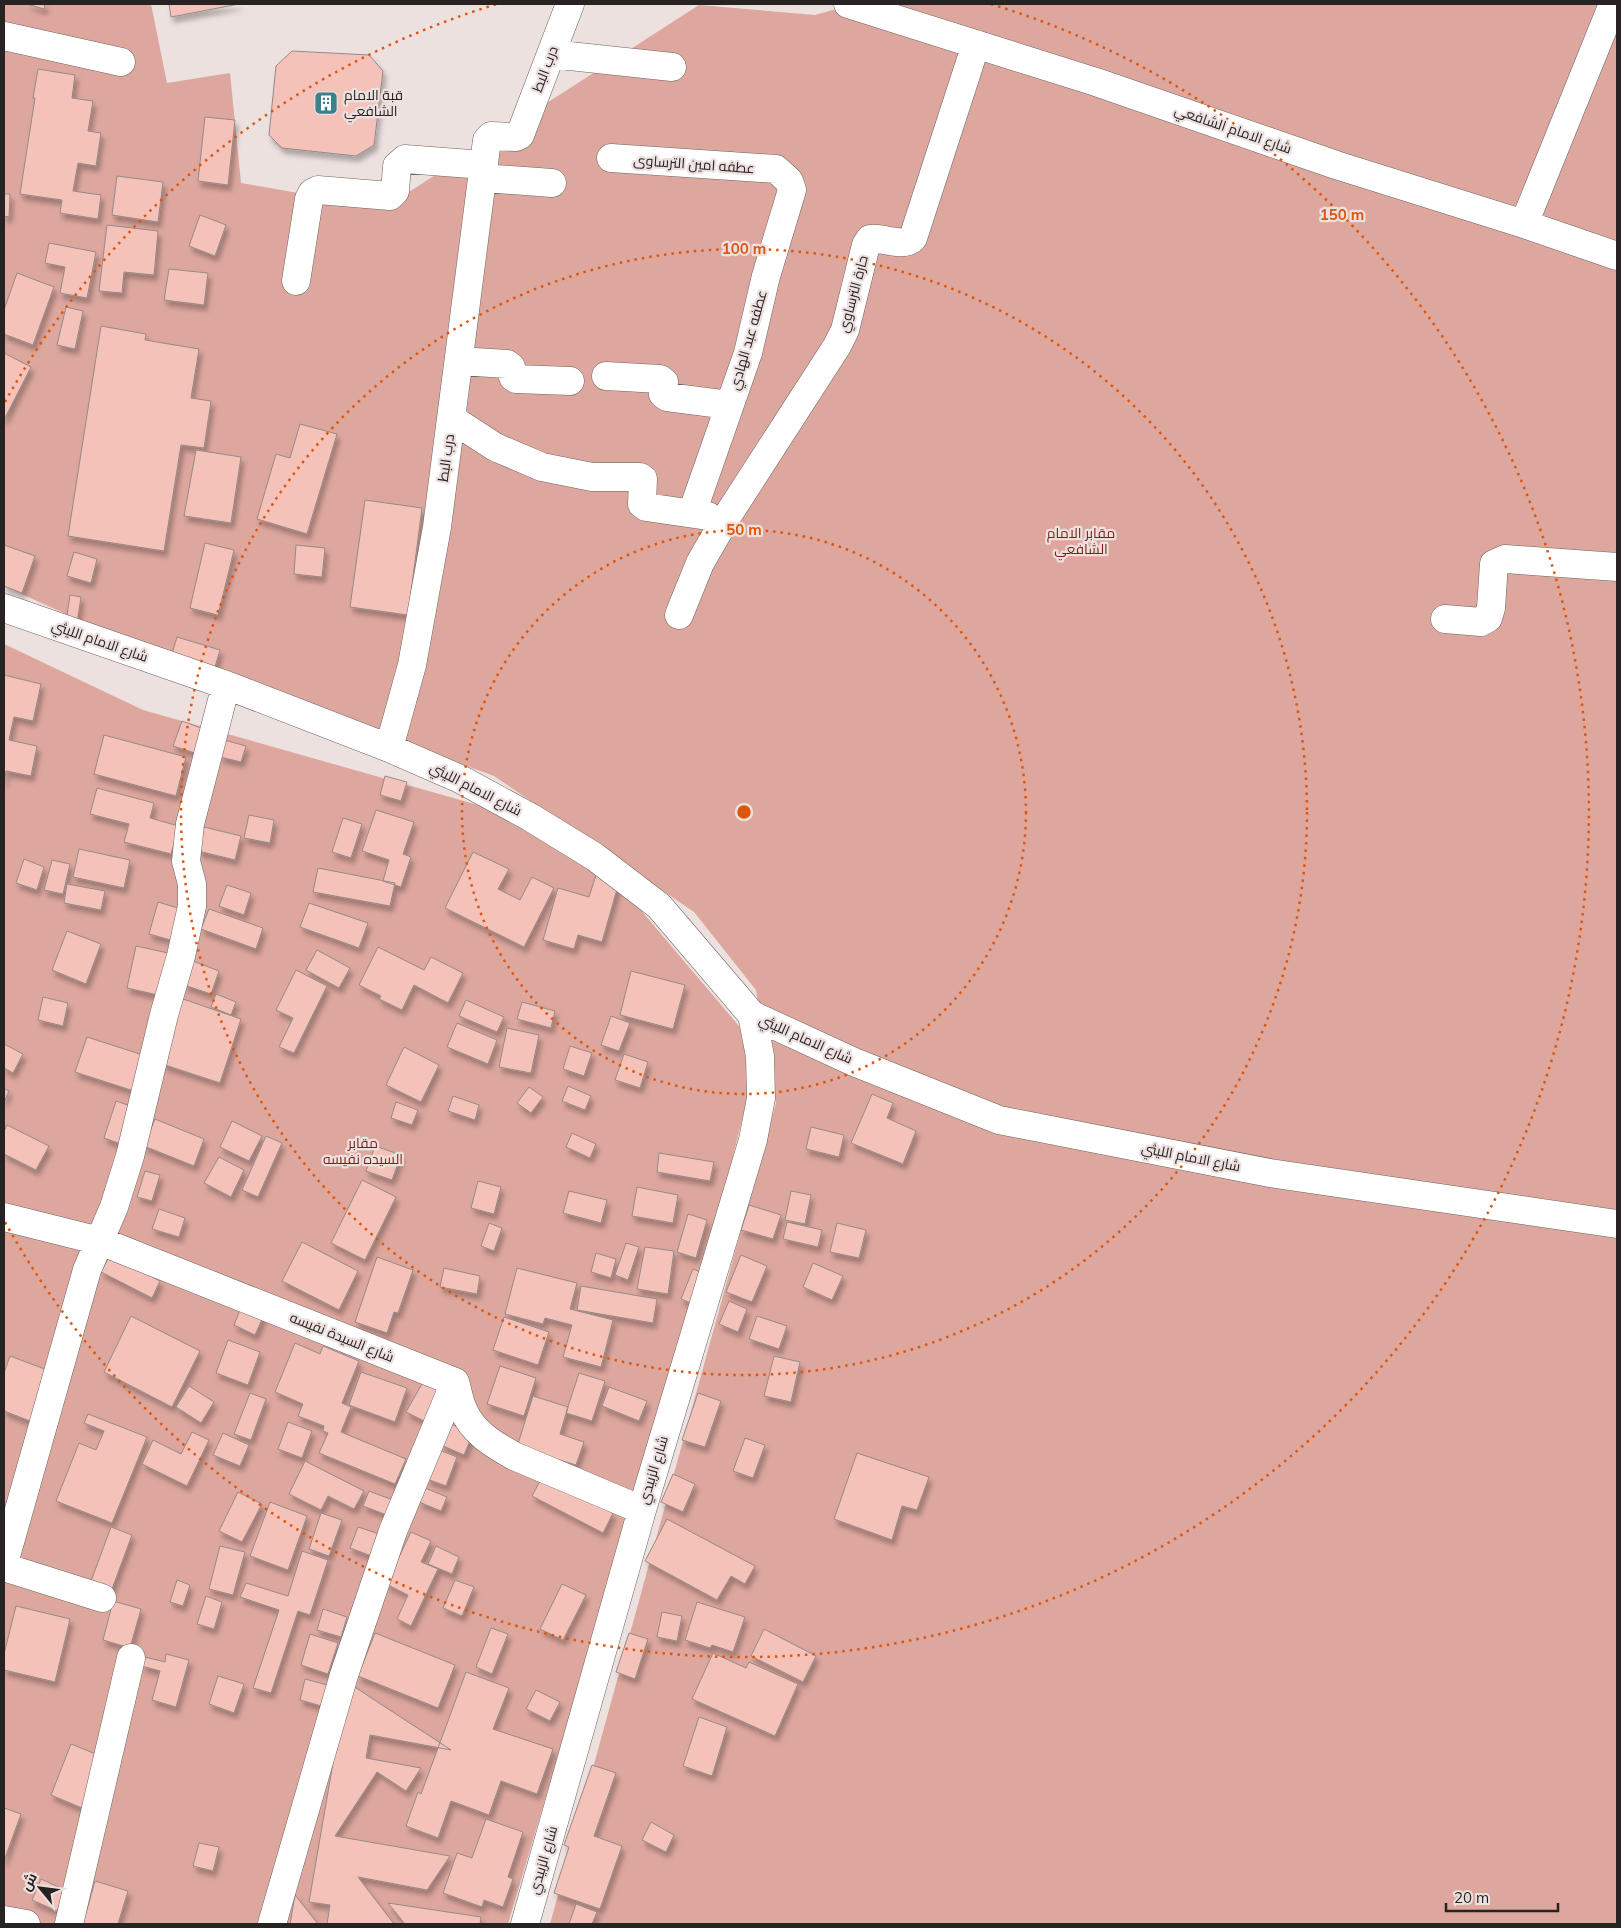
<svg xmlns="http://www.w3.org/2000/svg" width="1621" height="1928" font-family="Mulish,Cairo,sans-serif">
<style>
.green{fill:#dda79e}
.building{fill:#f5c2b9;stroke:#948a89;filter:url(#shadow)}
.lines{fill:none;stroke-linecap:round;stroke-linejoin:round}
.minor-casing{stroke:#6c6361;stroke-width:29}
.minor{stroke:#fff;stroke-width:28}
.ring{fill:none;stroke:#de560d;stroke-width:2.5;stroke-dasharray:2.5 5}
.labels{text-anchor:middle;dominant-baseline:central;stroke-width:4.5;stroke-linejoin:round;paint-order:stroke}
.street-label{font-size:14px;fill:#272322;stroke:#ece1df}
.poi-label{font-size:14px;fill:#272322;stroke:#ece1df;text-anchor:start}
.park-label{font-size:14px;fill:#7b1d15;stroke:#ece1df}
.centre{fill:#de560d;stroke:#ece1df;stroke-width:2.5}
.ring-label{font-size:15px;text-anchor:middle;font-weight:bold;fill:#de560d;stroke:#ece1df;stroke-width:4.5;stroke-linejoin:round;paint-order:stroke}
</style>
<defs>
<filter id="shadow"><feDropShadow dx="3" dy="5.5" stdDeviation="2.5" flood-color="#0004"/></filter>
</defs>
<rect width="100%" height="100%" fill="#ece1df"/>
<path class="green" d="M 4,4 L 151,4 L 167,83 L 230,73 L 241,183 L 384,208 L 699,5 L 815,15 L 854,4 L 1617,4 L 1617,1924 L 550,1924 L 776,1103 L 756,990 L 694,912 L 494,776 L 123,640 L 4,586 Z
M 4,644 L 143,710 L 478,805 L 617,882 L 744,1032 L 748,1095 L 718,1217 L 508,1924 L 4,1924 Z"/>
<path class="building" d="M 27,4 L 45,4 L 44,9 Z
M 169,4 L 239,4 L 171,17 Z
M 292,51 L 369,55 L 383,71 L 374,145 L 356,156 L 282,148 L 269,135 L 276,66 Z
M 38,69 L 75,75 L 72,98 L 93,101 L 88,131 L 101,133 L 96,166 L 78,163 L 73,191 L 101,195 L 98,219 L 60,213 L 62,200 L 20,194 L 35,98 L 33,98 Z
M 205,117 L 235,120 L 228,185 L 198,181 Z
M 117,176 L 163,182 L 158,222 L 112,215 Z
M 4,194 L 10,194 L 9,217 L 4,216 Z
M 200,215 L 226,225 L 215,256 L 189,246 Z
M 107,225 L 158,231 L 154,275 L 124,272 L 122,293 L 99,291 Z
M 49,243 L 96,252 L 87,298 L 60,293 L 65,267 L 45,263 Z
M 169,269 L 208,273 L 204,305 L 164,300 Z
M 17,273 L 54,287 L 33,345 L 4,334 L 4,310 Z
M 66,307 L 83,311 L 75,349 L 57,345 Z
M 101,326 L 146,334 L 145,340 L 199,349 L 191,398 L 211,401 L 204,448 L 181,445 L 164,551 L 68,536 Z
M 4,353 L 31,367 L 4,420 Z
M 300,424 L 337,434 L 307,534 L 257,519 L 276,454 L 290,458 Z
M 196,450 L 241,457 L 231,523 L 184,516 Z
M 365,500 L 422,508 L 408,615 L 350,607 Z
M 205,543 L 234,550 L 218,615 L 190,608 Z
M 4,545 L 35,556 L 22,593 L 4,586 Z
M 296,545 L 325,548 L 322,577 L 294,574 Z
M 74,552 L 97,559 L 91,583 L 67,576 Z
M 70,595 L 81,597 L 77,623 L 66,622 Z
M 177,637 L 220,650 L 214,670 L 171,657 Z
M 4,675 L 41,684 L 33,721 L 14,717 L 9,740 L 37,746 L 31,776 L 6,771 L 4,783 Z
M 182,721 L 204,729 L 195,753 L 173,746 Z
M 104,735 L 186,757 L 176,796 L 94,774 Z
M 224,740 L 246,746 L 241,762 L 220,757 Z
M 385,776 L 407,782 L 401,801 L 380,795 Z
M 97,788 L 154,803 L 150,818 L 179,826 L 171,854 L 124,842 L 129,824 L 90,814 Z
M 376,810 L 414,822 L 403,854 L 411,857 L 401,887 L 383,881 L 389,860 L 362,851 Z
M 249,815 L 274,820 L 270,843 L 244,838 Z
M 343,818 L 362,824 L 351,858 L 332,852 Z
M 204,827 L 241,836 L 235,860 L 198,851 Z
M 79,849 L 130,860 L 124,888 L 73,877 Z
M 473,852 L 509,869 L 498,889 L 520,900 L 532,877 L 554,888 L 524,947 L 445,908 Z
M 24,859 L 44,867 L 37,890 L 16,883 Z
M 52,860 L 70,864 L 63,894 L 44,890 Z
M 318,868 L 395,883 L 390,906 L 313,892 Z
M 596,875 L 619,882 L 602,942 L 578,935 L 574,949 L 543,940 L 558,888 L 589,897 Z
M 67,884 L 105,891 L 101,910 L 64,903 Z
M 227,885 L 251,893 L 244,915 L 219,906 Z
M 158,902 L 188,911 L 178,942 L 149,934 Z
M 309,903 L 368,923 L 359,948 L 300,927 Z
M 209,909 L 263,928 L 256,949 L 201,929 Z
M 67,931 L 101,944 L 86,984 L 52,970 Z
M 136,946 L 168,953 L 158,995 L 127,988 Z
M 378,947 L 424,970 L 431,957 L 463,973 L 448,1003 L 414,985 L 402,1010 L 379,999 L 381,996 L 359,985 Z
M 317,950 L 350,968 L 339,988 L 306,970 Z
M 193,961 L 219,971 L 211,994 L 184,985 Z
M 296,970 L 327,986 L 294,1053 L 279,1047 L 293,1018 L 276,1010 Z
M 631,971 L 685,985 L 673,1029 L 620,1015 Z
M 216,994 L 236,1002 L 231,1015 L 211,1007 Z
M 43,997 L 68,1003 L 63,1026 L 38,1020 Z
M 183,999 L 241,1019 L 220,1083 L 162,1064 Z
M 466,1000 L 504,1017 L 497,1032 L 459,1016 Z
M 522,1002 L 555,1011 L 551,1028 L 517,1019 Z
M 611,1016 L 630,1023 L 619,1051 L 601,1045 Z
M 457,1023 L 497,1040 L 488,1064 L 447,1047 Z
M 507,1028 L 539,1035 L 531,1073 L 499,1067 Z
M 87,1037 L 149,1057 L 137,1092 L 75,1072 Z
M 4,1044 L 23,1054 L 13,1073 L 4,1068 Z
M 570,1046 L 592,1053 L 584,1076 L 563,1069 Z
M 404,1047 L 439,1065 L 421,1102 L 386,1085 Z
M 624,1054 L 648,1062 L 640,1088 L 615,1080 Z
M 568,1086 L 591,1096 L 585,1110 L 562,1101 Z
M 529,1087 L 543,1097 L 531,1113 L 517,1103 Z
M 4,1089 L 9,1091 L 4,1102 Z
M 872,1094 L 893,1103 L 887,1118 L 916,1131 L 903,1164 L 851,1143 Z
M 453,1096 L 479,1105 L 475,1120 L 448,1111 Z
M 116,1101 L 139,1109 L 127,1146 L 104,1138 Z
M 396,1102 L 418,1110 L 412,1125 L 391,1118 Z
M 155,1119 L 204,1139 L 194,1166 L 144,1146 Z
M 232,1121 L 262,1136 L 249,1161 L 220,1147 Z
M 7,1125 L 49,1146 L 36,1170 L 4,1154 L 4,1131 Z
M 811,1127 L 844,1135 L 839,1157 L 806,1149 Z
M 572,1133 L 596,1144 L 590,1158 L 566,1147 Z
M 266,1136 L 282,1143 L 258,1197 L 242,1190 Z
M 375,1146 L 401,1155 L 392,1180 L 366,1171 Z
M 659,1153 L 714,1162 L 710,1181 L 657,1172 Z
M 219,1157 L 244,1170 L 231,1197 L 204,1183 Z
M 145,1171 L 160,1175 L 152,1201 L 137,1197 Z
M 362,1180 L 396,1197 L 365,1260 L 331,1243 Z
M 478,1181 L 501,1187 L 494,1214 L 471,1208 Z
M 637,1187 L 678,1195 L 673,1223 L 632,1216 Z
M 569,1191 L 607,1200 L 601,1223 L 563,1213 Z
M 791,1191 L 811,1195 L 805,1224 L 785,1220 Z
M 749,1205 L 781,1215 L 773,1239 L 741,1230 Z
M 159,1209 L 185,1218 L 179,1237 L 152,1229 Z
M 688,1214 L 707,1220 L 696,1258 L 677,1252 Z
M 787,1222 L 822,1230 L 818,1247 L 783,1239 Z
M 489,1223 L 502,1228 L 494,1251 L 481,1246 Z
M 837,1223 L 866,1230 L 859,1258 L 830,1252 Z
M 302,1242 L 358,1271 L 339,1310 L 282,1281 Z
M 626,1243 L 639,1247 L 628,1280 L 615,1275 Z
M 645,1247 L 674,1251 L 668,1294 L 637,1289 Z
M 596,1253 L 616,1259 L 611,1278 L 591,1272 Z
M 110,1255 L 160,1281 L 152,1298 L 101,1272 Z
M 741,1255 L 767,1266 L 752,1302 L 726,1292 Z
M 377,1257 L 413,1270 L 398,1313 L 394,1312 L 387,1333 L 355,1322 Z
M 813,1263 L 843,1276 L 832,1300 L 803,1287 Z
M 444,1268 L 480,1276 L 477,1294 L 440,1287 Z
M 517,1268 L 577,1283 L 570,1309 L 613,1320 L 601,1367 L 563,1357 L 572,1325 L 545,1318 L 543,1324 L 505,1314 Z
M 693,1269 L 707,1275 L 695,1305 L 681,1299 Z
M 581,1286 L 657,1299 L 653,1323 L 577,1310 Z
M 729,1301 L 747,1309 L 738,1332 L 719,1324 Z
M 242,1305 L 264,1315 L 255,1335 L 234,1325 Z
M 131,1316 L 200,1351 L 172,1407 L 104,1372 Z
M 757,1316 L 787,1326 L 779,1349 L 749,1339 Z
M 504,1317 L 549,1332 L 538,1365 L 493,1350 Z
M 228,1340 L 260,1352 L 248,1385 L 216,1373 Z
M 295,1343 L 320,1354 L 323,1346 L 359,1361 L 342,1403 L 351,1407 L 341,1432 L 406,1459 L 395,1484 L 319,1453 L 328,1433 L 323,1431 L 324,1426 L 298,1416 L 303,1404 L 275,1392 Z
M 10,1356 L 50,1371 L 30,1421 L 4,1411 L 4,1373 Z
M 774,1356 L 800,1362 L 791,1402 L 764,1396 Z
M 500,1366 L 536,1378 L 524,1416 L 487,1404 Z
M 361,1372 L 407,1388 L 395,1422 L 349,1405 Z
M 579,1373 L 605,1381 L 592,1421 L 566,1413 Z
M 423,1382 L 444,1394 L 428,1423 L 406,1412 Z
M 189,1386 L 214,1402 L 201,1423 L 176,1407 Z
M 609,1387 L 647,1401 L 639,1421 L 602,1406 Z
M 250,1393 L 266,1399 L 251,1440 L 234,1434 Z
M 698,1393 L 721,1401 L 705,1447 L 682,1440 Z
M 533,1396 L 568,1407 L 560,1434 L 584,1442 L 576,1465 L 517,1447 Z
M 88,1414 L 147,1437 L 112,1523 L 56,1501 L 79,1443 L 96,1450 L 104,1431 L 84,1423 Z
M 288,1422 L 312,1431 L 302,1458 L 278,1449 Z
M 450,1424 L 473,1433 L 464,1455 L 441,1445 Z
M 192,1432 L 209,1440 L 187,1486 L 142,1464 L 153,1440 L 181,1454 Z
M 223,1433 L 249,1445 L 240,1466 L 213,1455 Z
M 745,1438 L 765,1445 L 753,1478 L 733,1471 Z
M 439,1450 L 457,1457 L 446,1486 L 427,1479 Z
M 857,1453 L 929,1477 L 917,1510 L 902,1506 L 892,1540 L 834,1519 Z
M 305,1461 L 364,1491 L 354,1509 L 328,1496 L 321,1510 L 289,1494 Z
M 673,1474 L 695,1484 L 683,1512 L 661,1502 Z
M 542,1477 L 613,1513 L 603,1533 L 532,1496 Z
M 425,1488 L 447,1497 L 441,1511 L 419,1502 Z
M 369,1491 L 398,1502 L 392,1517 L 363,1506 Z
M 238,1492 L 262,1504 L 242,1542 L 219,1531 Z
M 270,1502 L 307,1516 L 288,1570 L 250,1556 Z
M 321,1513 L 342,1520 L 329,1556 L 309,1549 Z
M 667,1519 L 755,1566 L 745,1584 L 731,1576 L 717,1600 L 645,1561 Z
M 111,1527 L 132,1535 L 112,1589 L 91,1581 Z
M 358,1527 L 385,1536 L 377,1558 L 350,1548 Z
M 411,1532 L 431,1541 L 421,1562 L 438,1569 L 411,1626 L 397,1619 L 408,1595 L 386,1584 Z
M 220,1546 L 245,1552 L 233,1595 L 209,1589 Z
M 436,1546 L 459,1557 L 452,1574 L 428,1564 Z
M 302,1551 L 328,1560 L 310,1615 L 298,1611 L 271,1693 L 253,1688 L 279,1610 L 240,1597 L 246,1583 L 288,1596 Z
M 177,1580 L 190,1585 L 183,1606 L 170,1602 Z
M 455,1580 L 474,1587 L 462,1616 L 443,1608 Z
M 562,1584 L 586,1595 L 563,1640 L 540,1629 Z
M 206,1596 L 222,1602 L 214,1629 L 197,1624 Z
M 113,1601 L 141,1609 L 130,1648 L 103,1640 Z
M 697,1602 L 745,1617 L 733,1652 L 712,1645 L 710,1648 L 685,1640 Z
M 16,1606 L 70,1619 L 55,1682 L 4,1670 L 4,1654 Z
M 323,1609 L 347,1617 L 341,1637 L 317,1630 Z
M 662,1612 L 682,1616 L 677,1641 L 657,1637 Z
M 491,1628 L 508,1634 L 492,1674 L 476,1667 Z
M 764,1629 L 816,1656 L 803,1682 L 751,1656 Z
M 375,1633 L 455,1665 L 438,1708 L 358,1676 Z
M 629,1633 L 648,1639 L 635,1679 L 616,1672 Z
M 310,1634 L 338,1643 L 328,1674 L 301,1665 Z
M 713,1653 L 746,1668 L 749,1662 L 798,1684 L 775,1736 L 692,1699 Z
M 166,1654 L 189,1660 L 176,1707 L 152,1700 L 160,1671 L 142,1666 L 145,1657 L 165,1662 Z
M 466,1672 L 509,1688 L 493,1729 L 553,1749 L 537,1794 L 501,1781 L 489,1815 L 451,1801 L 438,1838 L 406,1826 L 418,1792 L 421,1794 Z
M 218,1676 L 244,1684 L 234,1713 L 209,1704 Z
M 305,1679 L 331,1686 L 325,1707 L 300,1700 Z
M 347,1682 L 451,1750 L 370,1735 L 366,1758 L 421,1768 L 406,1791 L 377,1772 L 335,1836 L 450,1856 L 427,1890 L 358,1877 L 394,1924 L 327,1924 L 330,1905 L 309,1902 Z
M 536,1690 L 560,1702 L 550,1721 L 526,1709 Z
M 699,1717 L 727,1727 L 712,1776 L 683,1766 Z
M 71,1744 L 103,1757 L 82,1808 L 51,1795 Z
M 592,1765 L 616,1773 L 594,1836 L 622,1846 L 600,1909 L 554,1893 L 569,1847 L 564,1845 Z
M 4,1808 L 21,1814 L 4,1861 Z
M 486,1819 L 523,1832 L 508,1877 L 513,1879 L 503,1907 L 484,1900 L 482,1907 L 443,1893 L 457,1853 L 472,1858 Z
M 651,1822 L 674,1835 L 666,1852 L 642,1840 Z
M 199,1843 L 219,1847 L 213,1871 L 193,1866 Z
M 41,1879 L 65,1890 L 57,1911 L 32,1900 Z
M 95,1881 L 128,1891 L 118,1924 L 83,1924 Z
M 295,1895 L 318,1924 L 290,1924 Z
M 388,1903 L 481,1917 L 480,1924 L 405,1924 Z
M 576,1904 L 597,1912 L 592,1924 L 569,1924 Z"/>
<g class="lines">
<g class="minor-casing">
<path id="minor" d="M 848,4 L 1096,82 L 1336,165 L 1524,224 L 1617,256
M 4,36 L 121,62
M 551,54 L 672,67
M 611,158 L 776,169 L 789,181 L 792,190 L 766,276 L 748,353 L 692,513
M 483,178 L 552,183
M 1524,224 L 1613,4
M 296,281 L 309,199 L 312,193 L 318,190 L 390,196 L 395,191 L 397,166 L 405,159 L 484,165
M 459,361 L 507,364 L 511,367 L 513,377 L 516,379 L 570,381
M 606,376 L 660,379 L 664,382 L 663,394 L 667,397 L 729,405
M 452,419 L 495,447 L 542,467 L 592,477 L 640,477 L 643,479 L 642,504 L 646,507 L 708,516
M 4,608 L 226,685 L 389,748 L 460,779 L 530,817 L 595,857 L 659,906 L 752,1015 L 854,1062 L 999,1120 L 1270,1173 L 1617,1224
M 679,615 L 700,563 L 726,518 L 837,346 L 845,330 L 866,245 L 870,239 C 883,237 903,248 913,238 L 976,44
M 1445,619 L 1481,622 L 1488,618 L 1491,608 L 1494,564 L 1505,559 L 1617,567
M 389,748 L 412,665 L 437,527 L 487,140 L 491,136 L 516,137 L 520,135 L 570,4
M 4,1217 L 100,1241 L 455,1382 C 458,1391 459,1401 463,1409 C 472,1432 494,1445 514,1456 L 642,1510
M 4,1563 L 87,1270 L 114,1207 L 130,1156 L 164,1015 L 181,956 L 192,906 L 192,884 L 186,861 L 190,824 L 226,685
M 4,1567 L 102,1598
M 4,1920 L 26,1924
M 69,1924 L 131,1658
M 272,1924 L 344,1675 L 393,1531 L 455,1382
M 525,1924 L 642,1510 L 753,1140 L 761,1098 L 760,1056 L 752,1015"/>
</g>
<use href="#minor" class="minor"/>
</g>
<g class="ring">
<circle cx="744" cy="812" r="282"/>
<circle cx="744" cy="812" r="563"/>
<path d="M5 402A845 845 0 0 1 497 4M991 4A845 845 0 1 1 5 1222"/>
</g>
<defs>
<g id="building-square" transform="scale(1.25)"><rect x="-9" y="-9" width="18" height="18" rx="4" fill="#3b818c" stroke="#ece1df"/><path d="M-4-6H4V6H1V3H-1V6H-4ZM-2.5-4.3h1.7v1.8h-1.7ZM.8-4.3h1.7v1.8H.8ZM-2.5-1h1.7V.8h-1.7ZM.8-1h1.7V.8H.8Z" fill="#fff"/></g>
</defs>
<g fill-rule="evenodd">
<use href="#building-square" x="326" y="103"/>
</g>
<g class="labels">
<g class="street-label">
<text transform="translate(545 69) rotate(-69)">درب البط</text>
<text transform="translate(1233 129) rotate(19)">شارع الامام الشافعي</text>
<text transform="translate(694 164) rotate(4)">عطفه امين الترساوى</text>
<text transform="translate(853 294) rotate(-75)">حارة الترساوي</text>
<text transform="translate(748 340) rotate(-74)">عطفه عبد الهادي</text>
<text transform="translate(446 458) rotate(-82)">درب البط</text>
<text transform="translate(100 641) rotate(19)">شارع الامام الليثي</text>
<text transform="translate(476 789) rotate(27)">شارع الامام الليثي</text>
<text transform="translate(806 1039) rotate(24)">شارع الامام الليثي</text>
<text transform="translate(1191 1157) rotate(11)">شارع الامام الليثي</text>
<text transform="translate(342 1337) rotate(22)">شارع السيدة نفيسه</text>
<text transform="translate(653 1470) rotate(-73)">شارع الزبيدي</text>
<text transform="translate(543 1860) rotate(-74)">شارع الزبيدي</text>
</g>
<g class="poi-label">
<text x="344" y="95">قبة الامام<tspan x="344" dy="16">الشافعي</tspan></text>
</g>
<g class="park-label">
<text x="1081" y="533">مقابر الامام<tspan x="1081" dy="16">الشافعي</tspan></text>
<text x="363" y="1143">مقابر<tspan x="363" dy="16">السيده نفيسه</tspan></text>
</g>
</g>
<circle cx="744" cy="812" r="8" class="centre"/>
<g class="ring-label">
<text x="1342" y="220">150 m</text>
<text x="744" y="254">100 m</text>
<text x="744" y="535">50 m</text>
</g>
<rect width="1621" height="1928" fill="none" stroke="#272322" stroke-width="10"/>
<g transform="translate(40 1888) rotate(299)" stroke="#ece1df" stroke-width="4" paint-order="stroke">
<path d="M0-4L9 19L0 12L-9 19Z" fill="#272322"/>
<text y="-8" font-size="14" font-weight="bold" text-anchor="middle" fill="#272322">ش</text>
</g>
<path d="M1446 1903v8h112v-8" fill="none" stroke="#272322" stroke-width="2.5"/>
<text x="1454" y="1903" font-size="15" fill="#272322" stroke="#ece1df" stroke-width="4" paint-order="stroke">20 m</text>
</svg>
